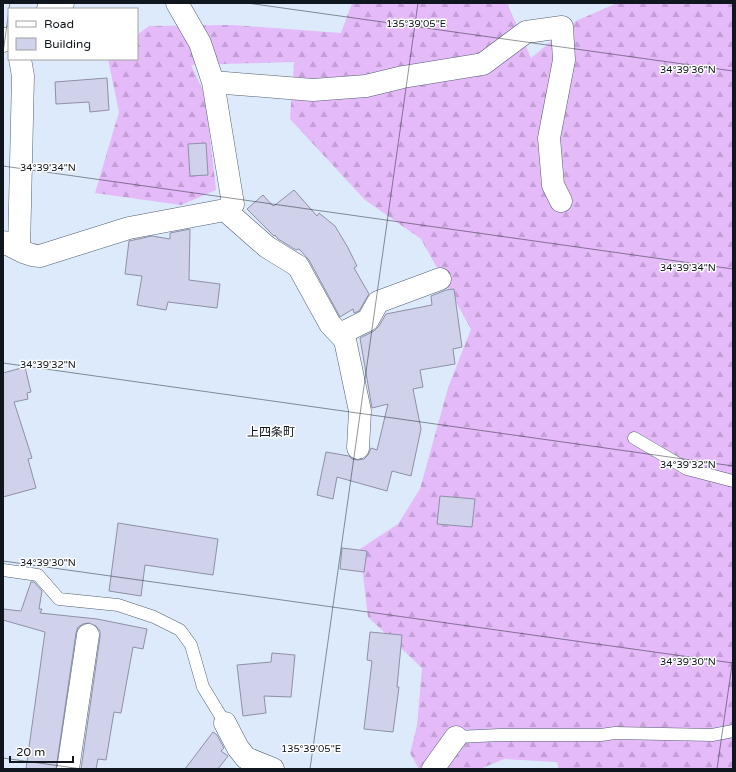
<svg xmlns="http://www.w3.org/2000/svg" width="736" height="772" font-family="'Varela Round','Noto Sans JP',sans-serif">
<style>
.forest{fill:url(#forest-firs)}
.building{fill:#d0d1ea;stroke:#8f90a8}
.lines{fill:none;stroke-linecap:round;stroke-linejoin:round}
.service-casing{stroke:#516072;stroke-width:13}
.minor-casing{stroke:#516072;stroke-width:23}
.service{stroke:#fff;stroke-width:12}
.minor{stroke:#fff;stroke-width:22}
.ticks{fill:none;stroke:#10161d;stroke-width:1;stroke-opacity:0.45}
.labels{text-anchor:middle;dominant-baseline:central;stroke-width:3;stroke-linejoin:round;paint-order:stroke}
.neighbourhood-label{font-size:12px;fill:#10161d;stroke:#fff}
.ticks-label{font-size:10px;text-anchor:middle;fill:#10161d;stroke:#fff;stroke-width:3;stroke-linejoin:round;paint-order:stroke}
</style>
<defs>
<pattern id="forest-firs" width="22" height="20" patternUnits="userSpaceOnUse"><rect width="22" height="20" fill="#e4baf9"/><path d="M5 1l3.5 6h-7zM16 11l3.5 6h-7z" fill="#c39fd5"/></pattern>
</defs>
<rect width="100%" height="100%" fill="#dceafb"/>
<path class="forest" d="M 352,3 L 507,3 L 531,58 L 576,21 L 617,3 L 733,3 L 733,769 L 559,769 L 557,762 L 504,759 L 480,769 L 419,769 L 410,753 L 417,726 L 422,668 L 368,617 L 360,549 L 398,524 L 420,489 L 448,388 L 471,329 L 421,239 L 365,200 L 290,119 L 294,62 L 191,65 L 205,95 L 216,190 L 181,205 L 95,193 L 119,112 L 108,59 L 137,59 L 137,35 L 149,26 L 232,25 L 341,33 Z"/>
<path class="building" d="M 107,78 L 109,110 L 90,112 L 89,102 L 56,104 L 55,82 Z
M 206,143 L 208,175 L 190,176 L 188,144 Z
M 294,190 L 317,216 L 319,213 L 335,226 L 347,246 L 357,266 L 354,268 L 369,294 L 359,311 L 354,313 L 353,309 L 340,317 L 309,260 L 299,249 L 296,250 L 278,239 L 275,235 L 274,236 L 247,209 L 263,195 L 273,206 L 275,205 Z
M 190,229 L 189,280 L 220,284 L 217,308 L 168,302 L 166,310 L 137,305 L 142,276 L 125,274 L 129,241 L 152,236 L 170,239 L 170,233 Z
M 454,289 L 462,347 L 453,349 L 455,364 L 420,370 L 423,387 L 413,389 L 421,429 L 411,476 L 392,471 L 387,491 L 337,477 L 333,499 L 317,495 L 326,452 L 349,456 L 352,459 L 358,460 L 364,459 L 368,455 L 371,448 L 377,450 L 388,404 L 372,408 L 360,338 L 374,331 L 379,326 L 386,314 L 432,305 L 431,296 L 446,290 Z
M 25,367 L 31,392 L 27,393 L 28,399 L 14,402 L 32,458 L 28,459 L 36,488 L 3,497 L 3,373 Z
M 440,496 L 475,499 L 472,527 L 437,524 Z
M 118,523 L 218,539 L 213,575 L 145,565 L 141,596 L 109,591 Z
M 342,548 L 367,551 L 364,572 L 340,569 Z
M 31,582 L 34,582 L 42,591 L 39,609 L 42,609 L 40,613 L 97,619 L 147,629 L 143,649 L 133,647 L 121,713 L 114,712 L 106,760 L 98,759 L 96,769 L 81,769 L 100,637 L 100,631 L 96,626 L 89,623 L 83,624 L 78,627 L 76,633 L 56,769 L 26,769 L 45,632 L 3,620 L 3,609 L 21,611 Z
M 370,632 L 402,635 L 397,687 L 399,687 L 393,732 L 364,729 L 372,661 L 367,660 Z
M 272,653 L 295,655 L 291,697 L 264,696 L 266,713 L 243,716 L 237,665 L 271,662 Z
M 213,732 L 217,735 L 224,748 L 221,751 L 228,756 L 218,769 L 185,769 Z"/>
<g class="lines">
<g class="service-casing">
<path id="service" d="M 634,438 L 687,469 L 733,481
M 3,570 L 38,575 L 59,599 L 118,605 L 154,617 L 180,630 L 191,645 L 203,687 L 225,723
M 456,737 L 500,735 L 601,735 L 615,733 L 712,735 L 733,731"/>
</g>
<g class="minor-casing">
<path id="minor" d="M 48,9 L 63,3
M 3,41 L 9,38
M 213,82 L 313,90 L 366,86 L 403,77 L 483,64 L 526,32 L 562,27 L 564,60 L 549,138 L 553,185 L 561,201
M 225,210 L 267,247 L 298,266 L 330,324 L 345,340 L 360,411 L 358,448
M 3,242 C 15,247 27,256 40,256 L 129,228 L 225,210 L 233,204 L 213,82 L 200,43 L 177,3
M 19,249 L 23,76 L 20,59
M 340,334 L 368,320 L 378,302 L 440,279
M 225,723 L 238,748 L 246,758 L 273,769
M 68,769 L 88,635
M 433,769 L 456,737"/>
</g>
<use href="#service" class="service"/>
<use href="#minor" class="minor"/>
</g>
<path class="ticks" d="M 247,3 L 733,71M 9,9 L 10,3M 3,53 L 9,10M 3,166 L 733,269M 3,363 L 733,466M 3,561 L 733,663M 3,758 L 82,769M 310,769 L 418,3M 717,769 L 733,658"/>
<g class="labels">
<g class="neighbourhood-label">
<text x="271" y="432">上四条町</text>
</g>
</g>
<g class="ticks-label">
<text x="416" y="27">135°39'05"E</text>
<text x="688" y="73">34°39'36"N</text>
<text x="48" y="171">34°39'34"N</text>
<text x="688" y="271">34°39'34"N</text>
<text x="48" y="368">34°39'32"N</text>
<text x="688" y="468">34°39'32"N</text>
<text x="48" y="566">34°39'30"N</text>
<text x="688" y="665">34°39'30"N</text>
<text x="311" y="752">135°39'05"E</text>
</g>
<rect width="736" height="772" fill="none" stroke="#10161d" stroke-width="8"/>
<rect x="8" y="8" width="130" height="52" fill="#ffffff" stroke="#9fa2a5"/>
<rect x="16" y="21" width="20" height="6" fill="#ffffff" stroke="#9fa2a5"/>
<text x="44" y="28" font-size="12" fill="#10161d">Road</text>
<rect x="16" y="38" width="20" height="12" fill="#d0d1ea" stroke="#9fa2a5"/>
<text x="44" y="48" font-size="12" fill="#10161d">Building</text>
<path d="M10 756v6h63v-6" fill="none" stroke="#10161d" stroke-width="2"/>
<text x="16" y="756" font-size="12" fill="#10161d" stroke="#ffffff" stroke-width="3" paint-order="stroke">20 m</text>
</svg>
